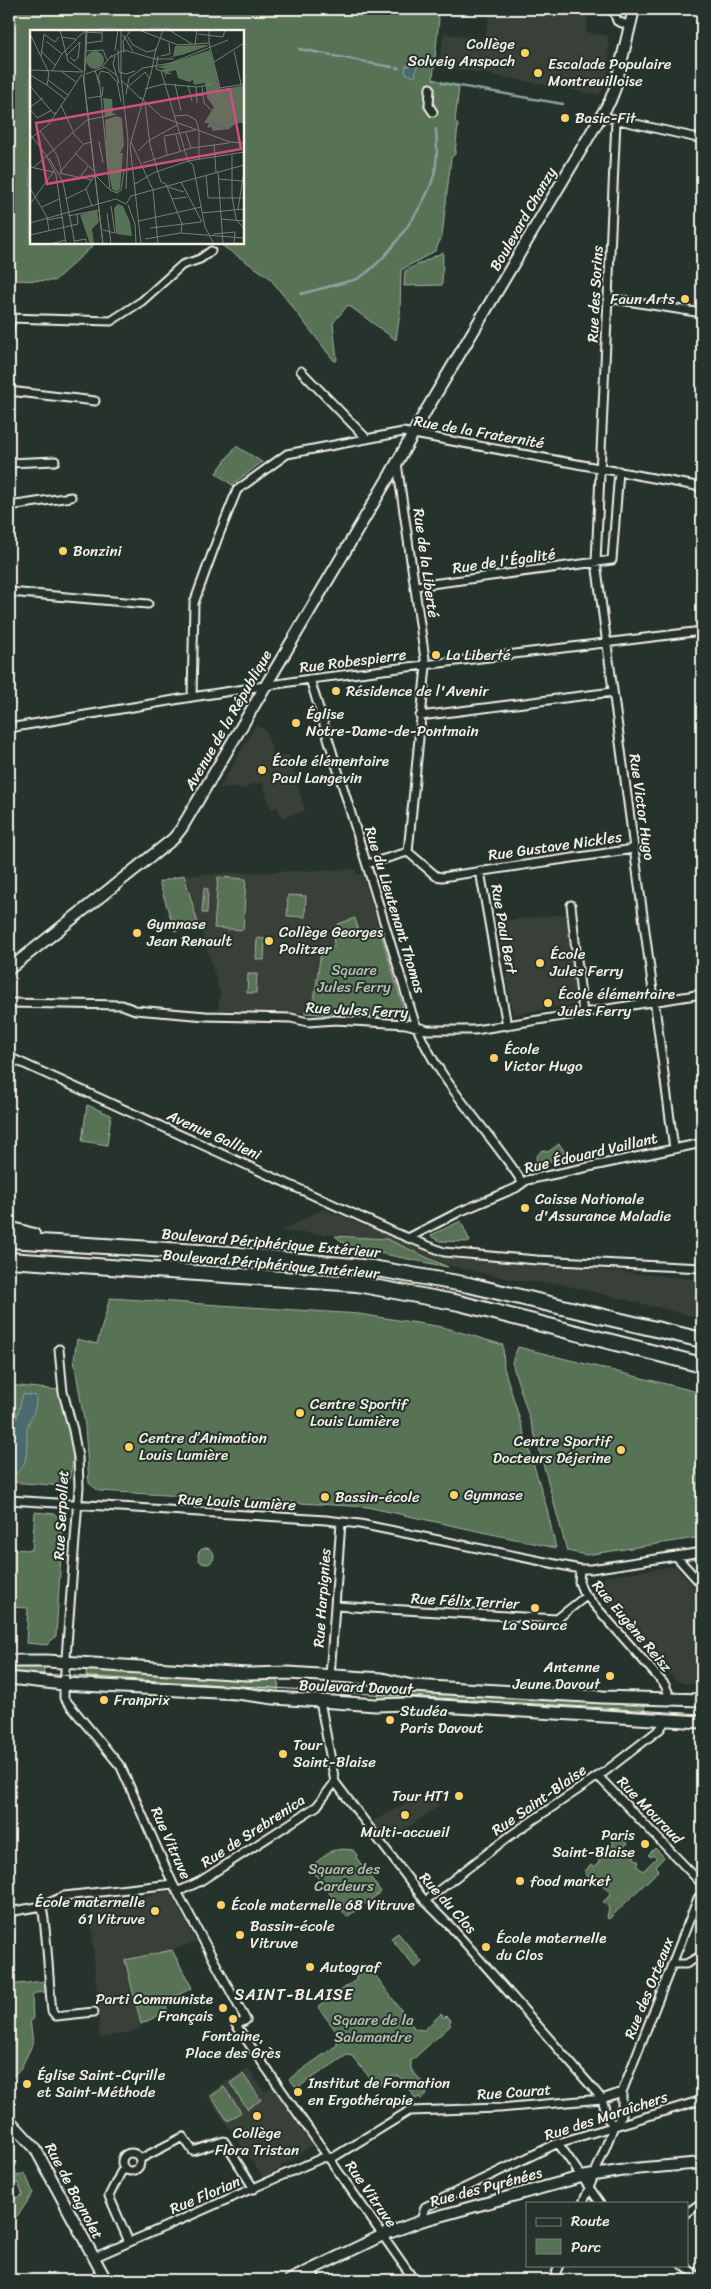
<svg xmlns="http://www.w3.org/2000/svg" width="711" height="2289" font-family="Sriracha,sans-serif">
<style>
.built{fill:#384037}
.green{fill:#587257;stroke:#a6b2a0}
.water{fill:#486b6e;stroke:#8da19f}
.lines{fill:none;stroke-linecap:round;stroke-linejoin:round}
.stream{stroke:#8da19f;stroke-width:2.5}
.street-casing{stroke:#f4f1e8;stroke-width:11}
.secondary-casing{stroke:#f4f1e8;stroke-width:14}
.primary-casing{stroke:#f4f1e8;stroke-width:15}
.highway-casing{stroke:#f4f1e8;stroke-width:18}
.street{stroke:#26332d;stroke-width:7}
.secondary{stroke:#26332d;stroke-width:10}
.primary{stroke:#26332d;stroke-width:11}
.highway{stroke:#26332d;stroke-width:14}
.tram{stroke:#f4f1e8;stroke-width:1}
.poi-dot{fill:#ffd166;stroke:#26332d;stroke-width:2}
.labels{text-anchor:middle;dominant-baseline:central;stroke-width:4;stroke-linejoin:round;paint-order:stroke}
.poi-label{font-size:15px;fill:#f4f1e8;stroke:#26332d;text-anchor:start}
.street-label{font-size:15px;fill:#f4f1e8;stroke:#26332d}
.park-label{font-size:15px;fill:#b6beae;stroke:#26332d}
.neighbourhood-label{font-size:16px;letter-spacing:1px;fill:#f4f1e8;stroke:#26332d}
.inset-river{fill:none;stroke:#486b6e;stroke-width:2.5}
.inset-road{fill:none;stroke:#787f78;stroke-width:1}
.view{fill:#ce4e7e;fill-opacity:0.15;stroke:#ce4e7e;stroke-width:2.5}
.inset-edge{fill:none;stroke:#f4f1e8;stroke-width:2.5}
</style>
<rect width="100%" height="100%" fill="#26332d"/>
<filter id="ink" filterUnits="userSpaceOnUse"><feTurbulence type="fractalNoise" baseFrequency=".02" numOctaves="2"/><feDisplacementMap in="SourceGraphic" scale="10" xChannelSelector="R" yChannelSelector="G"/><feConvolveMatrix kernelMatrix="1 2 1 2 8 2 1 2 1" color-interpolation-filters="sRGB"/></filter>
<g filter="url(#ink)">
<path class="built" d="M 490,9 L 588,9 L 586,32 L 608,36 L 609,66 L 604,87 L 599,95 L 439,65 L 444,33 L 485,40 Z
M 256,725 L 266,731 L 274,758 L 289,755 L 305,811 L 282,818 L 278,807 L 271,809 L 262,782 L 249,785 L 246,789 L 225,787 L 219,789 Z
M 355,869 L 357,875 L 362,873 L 379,927 L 359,934 L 340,930 L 333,932 L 334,945 L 328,952 L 321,952 L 313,1007 L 309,1011 L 304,1013 L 218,1010 L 220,993 L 185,875 Z
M 570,914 L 580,1004 L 513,1014 L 496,921 Z
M 323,1209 L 445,1258 L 580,1268 L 702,1280 L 702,1318 L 560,1284 L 520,1281 L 451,1266 L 387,1239 L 281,1231 Z
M 675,1566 L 702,1596 L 702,1683 L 683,1683 L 673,1678 L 595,1590 L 599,1580 L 604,1577 Z
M 428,1791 L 439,1806 L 387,1842 L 372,1822 Z
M 170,1891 L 196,1942 L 172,1950 L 125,1960 L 141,2027 L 131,2032 L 100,2038 L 90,1901 L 92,1898 L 139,1897 Z
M 248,2068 L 265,2092 L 272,2087 L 312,2145 L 264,2179 L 207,2095 Z"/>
<path class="green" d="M 9,9 L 434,9 L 439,18 L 433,79 L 459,87 L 455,121 L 458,125 L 455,154 L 451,158 L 442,236 L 435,251 L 401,270 L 400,313 L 396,340 L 348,305 L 333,323 L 337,360 L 335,362 L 269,277 L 218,243 L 242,242 L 242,31 L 31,31 L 31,242 L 96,243 L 54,281 L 9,280 Z
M 443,252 L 442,285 L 404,286 L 405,271 Z
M 236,446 L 262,462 L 232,485 L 216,473 Z
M 184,875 L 198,923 L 175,931 L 159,882 Z
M 218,877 L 246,879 L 243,930 L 214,928 Z
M 204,888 L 208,889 L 207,913 L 202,913 Z
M 288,895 L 306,896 L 305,917 L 287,916 Z
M 355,918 L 359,933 L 379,927 L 403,1007 L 392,1018 L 304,1013 L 313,1007 L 321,952 L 328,952 L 334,945 L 333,932 L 339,930 L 338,924 Z
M 257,938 L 265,939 L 264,960 L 256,959 Z
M 248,974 L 257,974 L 256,993 L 247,993 Z
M 87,1105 L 111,1115 L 107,1145 L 82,1141 Z
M 559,1144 L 565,1152 L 564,1158 L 540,1164 L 537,1163 L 536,1157 L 542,1150 L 548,1152 Z
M 461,1221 L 470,1242 L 440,1241 L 432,1237 L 431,1235 Z
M 335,1236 L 387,1239 L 448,1267 L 349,1247 Z
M 110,1298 L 359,1314 L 443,1327 L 503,1345 L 504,1368 L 546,1505 L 556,1548 L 367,1507 L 99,1491 L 89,1483 L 85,1426 L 74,1360 L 77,1339 L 97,1344 Z
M 518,1347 L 702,1393 L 702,1537 L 586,1555 L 567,1551 L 538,1445 L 515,1373 L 512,1362 Z
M 9,1385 L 58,1390 C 67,1415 82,1462 65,1486 L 9,1482 Z
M 35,1512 L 55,1514 L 63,1523 L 56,1636 L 47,1645 L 26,1643 L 28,1608 L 9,1607 L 9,1549 L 32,1550 Z
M198 1556a8 8 0 1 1 16 0a8 8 0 1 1-16 0Z
M 9,1666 L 44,1668 L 43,1676 L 9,1674 Z
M 93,1669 L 279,1677 L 278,1695 L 92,1681 L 92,1679 L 86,1678 L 86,1670 L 92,1671 Z
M 379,1683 L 409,1690 L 645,1704 L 644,1712 L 378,1701 Z
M 619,1833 L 628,1843 L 624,1847 L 635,1856 L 633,1857 L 639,1862 L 637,1866 L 643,1871 L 656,1858 L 653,1855 L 651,1857 L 648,1855 L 655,1848 L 664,1857 L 656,1866 L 659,1870 L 609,1919 L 607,1918 L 609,1908 L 603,1902 L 611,1894 L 594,1876 L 590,1879 L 584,1872 L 591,1865 L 594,1867 L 600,1862 L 598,1860 L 614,1843 L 612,1841 Z
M 343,1849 L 353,1850 L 357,1855 L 356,1857 L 381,1892 L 365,1904 L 361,1903 L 355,1907 L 355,1911 L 347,1917 L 310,1867 L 331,1851 Z
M 398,1933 L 422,1962 L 415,1968 L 391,1938 Z
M 172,1950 L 192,1988 L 164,2002 L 168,2011 L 141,2024 L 125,1960 Z
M 362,1963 L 367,1970 L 370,1968 L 415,2029 L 424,2030 L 441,2014 L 444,2018 L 446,2016 L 451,2021 L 449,2023 L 451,2025 L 411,2061 L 411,2069 L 428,2089 L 425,2092 L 427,2094 L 421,2099 L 419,2097 L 416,2099 L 399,2076 L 393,2076 L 379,2085 L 375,2084 L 352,2056 L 347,2055 L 297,2088 L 289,2079 L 337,2045 L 337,2038 L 339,2035 L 318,2007 L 357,1979 L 351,1971 Z
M 45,1981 L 46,1992 L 35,1993 L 32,1997 L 33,2020 L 30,2020 L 33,2043 L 21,2068 L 9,2081 L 9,1985 Z
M 243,2074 L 261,2100 L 247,2109 L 230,2083 Z
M 224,2087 L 241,2112 L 228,2121 L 211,2096 Z
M 17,2173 L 19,2176 L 25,2173 L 33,2193 L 19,2214 L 9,2224 L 9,2201 L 23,2195 L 18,2183 L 9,2187 L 9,2176 Z"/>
<path class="water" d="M 417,65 L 415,77 L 405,73 L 406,66 Z
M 23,1394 L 36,1396 C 36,1401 36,1406 34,1411 C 32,1417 27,1424 27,1430 C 26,1444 31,1473 9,1475 L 12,1460 L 12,1436 Z"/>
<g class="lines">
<path class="stream" d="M 299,49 L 331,55
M 334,56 L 366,62
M 369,63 L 392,67
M 396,68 L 399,68
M 442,83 L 563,104
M 301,294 L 357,279 C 385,264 426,205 434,175 C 438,160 437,144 436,129"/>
<g class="street-casing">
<path id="street" d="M 613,9 L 617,21 L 630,26
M 700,9 L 702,12
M 430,88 L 429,106 L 433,112
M 601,116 L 702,139
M 616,121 L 596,562 L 674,1149
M 608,298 L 702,313
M 9,318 L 111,321 L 142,301 L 182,265 L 200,259 L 211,251
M 9,332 L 11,318
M 301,371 L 367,439
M 9,391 L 95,401
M 9,463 L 55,461
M 397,463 L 426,666 L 408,852
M 9,506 L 71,497
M 416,586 L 612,560 L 619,471
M 9,592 L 148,604
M 310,679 L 414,1020 C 437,1082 487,1127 522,1182
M 192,697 L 194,603 L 217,540 L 237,490 L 287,454 L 403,432 L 702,487
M 420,716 L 613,692
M 9,728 L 192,697 L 310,679 L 702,631
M 367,864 L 408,852 L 436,876 L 442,877 L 634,849
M 480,871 L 507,1026
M 571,905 L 583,1014
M 9,1003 L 122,1005 L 135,1010 L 206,1016 L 291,1018 L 308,1022 L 335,1020 L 406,1024 L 428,1030 L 475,1030 L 702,994
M 9,1057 L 396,1233 L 444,1252 L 537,1260 L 702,1268
M 408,1238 L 459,1212 L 516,1188 L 527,1180 L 702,1143
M 59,1349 L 63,1392 L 73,1430 L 78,1457 L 79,1487 L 64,1684 L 64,1698 L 121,1767 L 173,1884 L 246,2020 L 236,2025 L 414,2280
M 9,1500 L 326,1520 L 360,1524 L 580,1569 L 591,1569 L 702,1552
M 676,1556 L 702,1585
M 580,1569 L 579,1582 L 583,1592 L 665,1685 L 671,1699
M 335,1606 L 557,1619 L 586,1596
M 330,1676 L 341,1522
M 320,1701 L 335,1782 L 425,1901 L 452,1928 L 590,2085 L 602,2099 L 608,2119 L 614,2126
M 598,1776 L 702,1884
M 177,1892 L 199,1882 L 317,1806 L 335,1782
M 425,1901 L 511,1835 L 607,1770 L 660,1729 L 666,1720
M 42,1906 C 48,1941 48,1976 52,2011 L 56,2016 L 94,2012
M 9,1912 L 42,1906 L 64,1896 L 173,1884
M 673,1964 L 686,1964 L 702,1955
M 558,2143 L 600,2203
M122 2162a9 9 0 1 1 18 0a9 9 0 1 1-18 0Z
M 140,2159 L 183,2137 L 193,2151 L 224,2141 L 254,2189
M 125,2169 L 121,2172 L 109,2196 L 129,2242
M 583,2203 L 614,2126 L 622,2115 L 622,2092 L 698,1898 L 702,1895
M 687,2213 L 702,2202
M 421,2221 L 425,2207 L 558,2143 L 702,2100
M 93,2258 L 322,2158 L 334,2157 L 409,2111 L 500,2108 L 602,2099 L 622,2092
M 682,2265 L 702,2279
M 310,2270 L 317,2280
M 553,2280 L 559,2265"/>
</g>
<g class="secondary-casing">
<path id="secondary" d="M 9,969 L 173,839 L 181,829 L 390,475 L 427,409 L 610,101 L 615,88 L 634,9
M 9,2120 L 35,2148 L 106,2280
M 290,2280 L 383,2235 L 421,2221 L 581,2177 L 633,2169 L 702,2163"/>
</g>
<g class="primary-casing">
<path id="primary" d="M 9,1661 L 47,1661 L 247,1674 L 288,1673 L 382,1679 L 412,1686 L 603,1697 L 702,1700
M 9,1678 L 64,1684 L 237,1693 L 274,1698 L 320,1701 L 375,1705 L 408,1704 L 702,1722"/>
</g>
<g class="highway-casing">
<path id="highway" d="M 9,1229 L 33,1236
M 9,1240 L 231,1254 L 372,1268 L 469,1285 L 702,1340
M 9,1260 L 357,1284 L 459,1303 L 702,1365"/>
</g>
<use href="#street" class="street"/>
<use href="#secondary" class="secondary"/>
<use href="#primary" class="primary"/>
<use href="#highway" class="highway"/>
<path class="tram" d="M 9,1672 L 702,1714"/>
</g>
</g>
<g class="poi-dot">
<circle cx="525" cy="53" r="5"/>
<circle cx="538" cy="73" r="5"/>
<circle cx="565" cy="118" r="5"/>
<circle cx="685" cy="299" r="5"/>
<circle cx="63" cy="551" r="5"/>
<circle cx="436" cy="655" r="5"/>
<circle cx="336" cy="691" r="5"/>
<circle cx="296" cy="723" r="5"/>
<circle cx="262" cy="770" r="5"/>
<circle cx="137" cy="933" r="5"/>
<circle cx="269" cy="941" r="5"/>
<circle cx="540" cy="963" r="5"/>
<circle cx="548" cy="1003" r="5"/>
<circle cx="494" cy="1058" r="5"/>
<circle cx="525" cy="1208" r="5"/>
<circle cx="300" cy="1413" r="5"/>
<circle cx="129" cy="1447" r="5"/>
<circle cx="621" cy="1450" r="5"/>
<circle cx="454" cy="1495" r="5"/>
<circle cx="325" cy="1497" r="5"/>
<circle cx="535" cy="1608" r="5"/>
<circle cx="610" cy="1676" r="5"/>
<circle cx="104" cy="1700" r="5"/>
<circle cx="390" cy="1720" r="5"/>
<circle cx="283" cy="1754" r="5"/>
<circle cx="459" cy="1796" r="5"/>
<circle cx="405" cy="1815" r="5"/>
<circle cx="645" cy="1844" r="5"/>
<circle cx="520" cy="1881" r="5"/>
<circle cx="221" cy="1905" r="5"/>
<circle cx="155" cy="1911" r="5"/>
<circle cx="240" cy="1935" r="5"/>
<circle cx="486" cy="1947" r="5"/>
<circle cx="310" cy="1967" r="5"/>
<circle cx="223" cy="2008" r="5"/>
<circle cx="233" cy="2019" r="5"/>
<circle cx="27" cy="2084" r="5"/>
<circle cx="298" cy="2092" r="5"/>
<circle cx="257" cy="2116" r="5"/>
</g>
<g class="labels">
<g class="poi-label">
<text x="515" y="44" text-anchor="end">Collège<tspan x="515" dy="17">Solveig Anspach</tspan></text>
<text x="548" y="64">Escalade Populaire<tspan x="548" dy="17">Montreuilloise</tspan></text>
<text x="575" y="118">Basic-Fit</text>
<text x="675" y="299" text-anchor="end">Faun Arts</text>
<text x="73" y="551">Bonzini</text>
<text x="446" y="655">La Liberté</text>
<text x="346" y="691">Résidence de l'Avenir</text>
<text x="306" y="714">Église<tspan x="306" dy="17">Notre-Dame-de-Pontmain</tspan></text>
<text x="272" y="761">École élémentaire<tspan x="272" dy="17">Paul Langevin</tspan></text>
<text x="147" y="924">Gymnase<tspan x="147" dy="17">Jean Renault</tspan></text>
<text x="279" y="932">Collège Georges<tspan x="279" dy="17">Politzer</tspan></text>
<text x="550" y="954">École<tspan x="550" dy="17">Jules Ferry</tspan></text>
<text x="558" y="994">École élémentaire<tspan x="558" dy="17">Jules Ferry</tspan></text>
<text x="504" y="1049">École<tspan x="504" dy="17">Victor Hugo</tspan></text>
<text x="535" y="1199">Caisse Nationale<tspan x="535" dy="17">d'Assurance Maladie</tspan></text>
<text x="310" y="1404">Centre Sportif<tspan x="310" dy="17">Louis Lumière</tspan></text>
<text x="139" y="1438">Centre d’Animation<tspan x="139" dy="17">Louis Lumière</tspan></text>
<text x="611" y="1441" text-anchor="end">Centre Sportif<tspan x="611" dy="17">Docteurs Déjerine</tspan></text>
<text x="464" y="1495">Gymnase</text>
<text x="335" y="1497">Bassin-école</text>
<text x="535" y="1625" text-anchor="middle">La Source</text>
<text x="600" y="1667" text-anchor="end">Antenne<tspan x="600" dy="17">Jeune Davout</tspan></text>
<text x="114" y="1700">Franprix</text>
<text x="400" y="1711">Studéa<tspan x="400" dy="17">Paris Davout</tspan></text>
<text x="293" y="1745">Tour<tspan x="293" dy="17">Saint-Blaise</tspan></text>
<text x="449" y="1796" text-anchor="end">Tour HT1</text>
<text x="405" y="1832" text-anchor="middle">Multi-accueil</text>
<text x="635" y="1835" text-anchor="end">Paris<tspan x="635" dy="17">Saint-Blaise</tspan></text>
<text x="530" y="1881">food market</text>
<text x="145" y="1902" text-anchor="end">École maternelle<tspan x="145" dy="17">61 Vitruve</tspan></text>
<text x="231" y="1905">École maternelle 68 Vitruve</text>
<text x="250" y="1926">Bassin-école<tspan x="250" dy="17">Vitruve</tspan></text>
<text x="496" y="1938">École maternelle<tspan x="496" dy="17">du Clos</tspan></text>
<text x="320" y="1967">Autograf</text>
<text x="213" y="1999" text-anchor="end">Parti Communiste<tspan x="213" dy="17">Français</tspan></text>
<text x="233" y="2036" text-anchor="middle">Fontaine,<tspan x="233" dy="17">Place des Grès</tspan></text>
<text x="37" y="2075">Église Saint-Cyrille<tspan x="37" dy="17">et Saint-Méthode</tspan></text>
<text x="308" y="2083">Institut de Formation<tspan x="308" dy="17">en Ergothérapie</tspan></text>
<text x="257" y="2133" text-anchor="middle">Collège<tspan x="257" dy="17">Flora Tristan</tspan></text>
</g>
<g class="street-label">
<text transform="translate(523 219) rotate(-60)">Boulevard Chanzy</text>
<text transform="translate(595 294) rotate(-87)">Rue des Sorins</text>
<text transform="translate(479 432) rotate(10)">Rue de la Fraternité</text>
<text transform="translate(504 561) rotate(-8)">Rue de l'Égalité</text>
<text transform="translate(426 563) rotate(82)">Rue de la Liberté</text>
<text transform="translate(353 661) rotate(-7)">Rue Robespierre</text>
<text transform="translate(228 720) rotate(-60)">Avenue de la République</text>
<text transform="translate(642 807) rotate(82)">Rue Victor Hugo</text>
<text transform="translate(555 846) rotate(-8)">Rue Gustave Nickles</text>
<text transform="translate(395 910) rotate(73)">Rue du Lieutenant Thomas</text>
<text transform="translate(504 929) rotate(80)">Rue Paul Bert</text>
<text transform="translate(357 1010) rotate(3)">Rue Jules Ferry</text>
<text transform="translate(214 1135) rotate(24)">Avenue Gallieni</text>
<text transform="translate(591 1153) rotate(-13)">Rue Édouard Vaillant</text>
<text transform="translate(271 1243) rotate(5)">Boulevard Périphérique Extérieur</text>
<text transform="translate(271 1264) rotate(5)">Boulevard Périphérique Intérieur</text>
<text transform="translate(237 1502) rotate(3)">Rue Louis Lumière</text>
<text transform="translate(61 1515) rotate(-87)">Rue Serpollet</text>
<text transform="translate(322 1598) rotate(-86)">Rue Harpignies</text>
<text transform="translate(465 1601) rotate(3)">Rue Félix Terrier</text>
<text transform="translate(632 1626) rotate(50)">Rue Eugène Reisz</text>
<text transform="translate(356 1687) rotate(2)">Boulevard Davout</text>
<text transform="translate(539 1800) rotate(-35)">Rue Saint-Blaise</text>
<text transform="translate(650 1810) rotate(46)">Rue Mouraud</text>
<text transform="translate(253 1831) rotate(-33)">Rue de Srebrenica</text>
<text transform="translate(171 1843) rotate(66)">Rue Vitruve</text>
<text transform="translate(448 1903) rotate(48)">Rue du Clos</text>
<text transform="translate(649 1988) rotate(-68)">Rue des Orteaux</text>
<text transform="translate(514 2092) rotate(-4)">Rue Courat</text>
<text transform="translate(606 2116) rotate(-18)">Rue des Maraîchers</text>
<text transform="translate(486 2187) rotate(-15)">Rue des Pyrénées</text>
<text transform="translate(74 2191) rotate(62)">Rue de Bagnolet</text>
<text transform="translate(371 2194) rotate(55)">Rue Vitruve</text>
<text transform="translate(205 2195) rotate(-23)">Rue Florian</text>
</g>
<g class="park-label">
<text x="354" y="970">Square<tspan x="354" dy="17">Jules Ferry</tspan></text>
<text x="344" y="1869">Square des<tspan x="344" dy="17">Cardeurs</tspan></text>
<text x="373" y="2020">Square de la<tspan x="373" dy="17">Salamandre</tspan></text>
</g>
<g class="neighbourhood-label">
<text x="294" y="1994">SAINT-BLAISE</text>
</g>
</g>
<g transform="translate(30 30)">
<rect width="214" height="214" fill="#26332d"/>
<path d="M 145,16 L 177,15 L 178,16 L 152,25 L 136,28 L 143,26 ZM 180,20 L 188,52 L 181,55 L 188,54 L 191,60 L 214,55 L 214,93 L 206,93 L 199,99 L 182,101 L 182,97 L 177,98 L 179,93 L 174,93 L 184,77 L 177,68 L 175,53 L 164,55 L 163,50 L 159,52 L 148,48 L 146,40 L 138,42 L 142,44 L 136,44 L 135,50 L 135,43 L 130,40 L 137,38 L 126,38 ZM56 30a9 9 0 1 1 18 0a9 9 0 1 1-18 0ZM 73,68 L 82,69 L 83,85 L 75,87 ZM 86,86 L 92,88 L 94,116 L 90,123 L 93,123 L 90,159 L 87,162 L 82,159 L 77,132 L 75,90 ZM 88,174 L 93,176 L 100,192 L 102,206 L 86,204 L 84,178 ZM 67,180 L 69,192 L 62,199 L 64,214 L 60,214 L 50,185 Z" fill="#587257"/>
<path class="inset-river" d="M 180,89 L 186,96 L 196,98"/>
<path class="inset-road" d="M 30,0 L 38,31 L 53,42M 56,0 L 54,50 L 73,214M 91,0 L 91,47 L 98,109 L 96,159M 109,0 L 148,15 L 179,13M 139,0 L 162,14M 179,0 L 179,13 L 190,58 L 214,54M 0,4 L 19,43 L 17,55 L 35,69M 168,4 L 193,7 L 195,0M 93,5 L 103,21M 31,7 L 46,9M 98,7 L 103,15 L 117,22 L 126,20M 47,8 L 54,2 L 72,3M 16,11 L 32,24M 57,13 L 72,11 L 72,0M 165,15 L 167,0M 85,20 L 88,0M 88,20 L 89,42 L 96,44 L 105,41M 126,20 L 133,0M 56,21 L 73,20 L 77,30M 204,21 L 211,54M 12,22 L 25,35M 94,23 L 93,11 L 101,0M 37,25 L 50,12M 11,26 L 14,4 L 25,12 L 29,7M 85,26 L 83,34 L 89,53M 128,26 L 126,39 L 131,41 L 158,131M 131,26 L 140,24 L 139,13M 40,27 L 44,31 L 48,28 L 50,12M 81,27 L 94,20 L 125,29 L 144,29M 184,32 L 214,13M 72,37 L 82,25M 0,40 L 52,42M 65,40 L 70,57 L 80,160M 22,41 L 32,24 L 47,9M 55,41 L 57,0M 32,42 L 46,52M 56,44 L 75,37 L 86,45M 121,44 L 126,18M 0,45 L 17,55M 53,45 L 73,214M 18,50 L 38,65M 91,50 L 111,69M 87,51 L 91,72M 70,54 L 68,47 L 71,41 L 79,43 L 86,51M 145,54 L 151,81M 158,55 L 162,71M 0,56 L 24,84 L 26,82M 99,56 L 115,42 L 119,48M 172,56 L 174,73 L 182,81M 166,57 L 167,73M 115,59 L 134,54 L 167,57 L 189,53M 96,64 L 99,48 L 113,38 L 141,33 L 198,10M 110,67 L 132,87 L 200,112 L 214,113M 58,68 L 72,66 L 73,57M 138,69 L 173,65M 115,72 L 120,115 L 131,152 L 136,154 L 152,194 L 151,203M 31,75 L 43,101M 0,77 L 13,68M 0,79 L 7,88 L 22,80M 144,86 L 157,85 L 166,90 L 169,100 L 169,129M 10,101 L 27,125 L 32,143M 42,102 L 53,114M 156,103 L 161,118M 0,104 L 16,125 L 26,145 L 36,214M 146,105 L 150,121M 134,106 L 166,100M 134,107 L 137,125M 0,109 L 19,94 L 52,44M 69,111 L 73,133M 101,112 L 123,160 L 128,214M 184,115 L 186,142M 108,121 L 118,111 L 147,95M 45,123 L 64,141M 202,125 L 202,166 L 206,189 L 214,199M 19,128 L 33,152 L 45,214M 158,131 L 163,135 L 175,197 L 184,214M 113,133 L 161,118 L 199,113M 0,137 L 24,142M 3,138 L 57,90 L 86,84M 30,142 L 54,114 L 61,112M 188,142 L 193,214M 29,143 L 62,150M 176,145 L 178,168M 49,149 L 58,136M 188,149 L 212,151M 151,152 L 172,192M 105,154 L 123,143 L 158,131 L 214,122M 138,157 L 154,162M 0,158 L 17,187 L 19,201M 56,159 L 62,176M 80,160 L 87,163 L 91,160 L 94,141M 101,166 L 214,135M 178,168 L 214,168M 36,169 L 56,159 L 65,145 L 79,159M 142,169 L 157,167M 0,174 L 24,141M 68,174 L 86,169 L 96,174 L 101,166M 98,175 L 105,194 L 106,214M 12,177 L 29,169M 208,179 L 214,141M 77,183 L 81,214M 172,183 L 214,179M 38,186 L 69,180M 191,189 L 214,191M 17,190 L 33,187M 109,191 L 171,177M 0,193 L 68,174M 120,198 L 171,192M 73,200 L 85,203 L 81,176M 183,204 L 205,202 L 204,214M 0,205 L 48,194 L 47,184M 115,209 L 150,203 L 214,208M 44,211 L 56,209 L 56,214M 20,214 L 36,210M 111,214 L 100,115 L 121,43"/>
<path class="view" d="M 200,59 L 211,119 L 17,154 L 6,93 Z"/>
<rect width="214" height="214" class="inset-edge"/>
</g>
<rect width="711" height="2289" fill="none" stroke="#26332d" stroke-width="30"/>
<rect x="15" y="15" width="681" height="2259" fill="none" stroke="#f4f1e8" stroke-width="2" filter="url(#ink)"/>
<rect x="526" y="2202" width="162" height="65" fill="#26332d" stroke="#787f78"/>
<rect x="536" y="2218" width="25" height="8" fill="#26332d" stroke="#787f78"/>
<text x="571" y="2226" font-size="15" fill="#f4f1e8">Route</text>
<rect x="536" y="2239" width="25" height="15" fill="#587257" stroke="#787f78"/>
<text x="571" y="2252" font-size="15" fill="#f4f1e8">Parc</text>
</svg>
